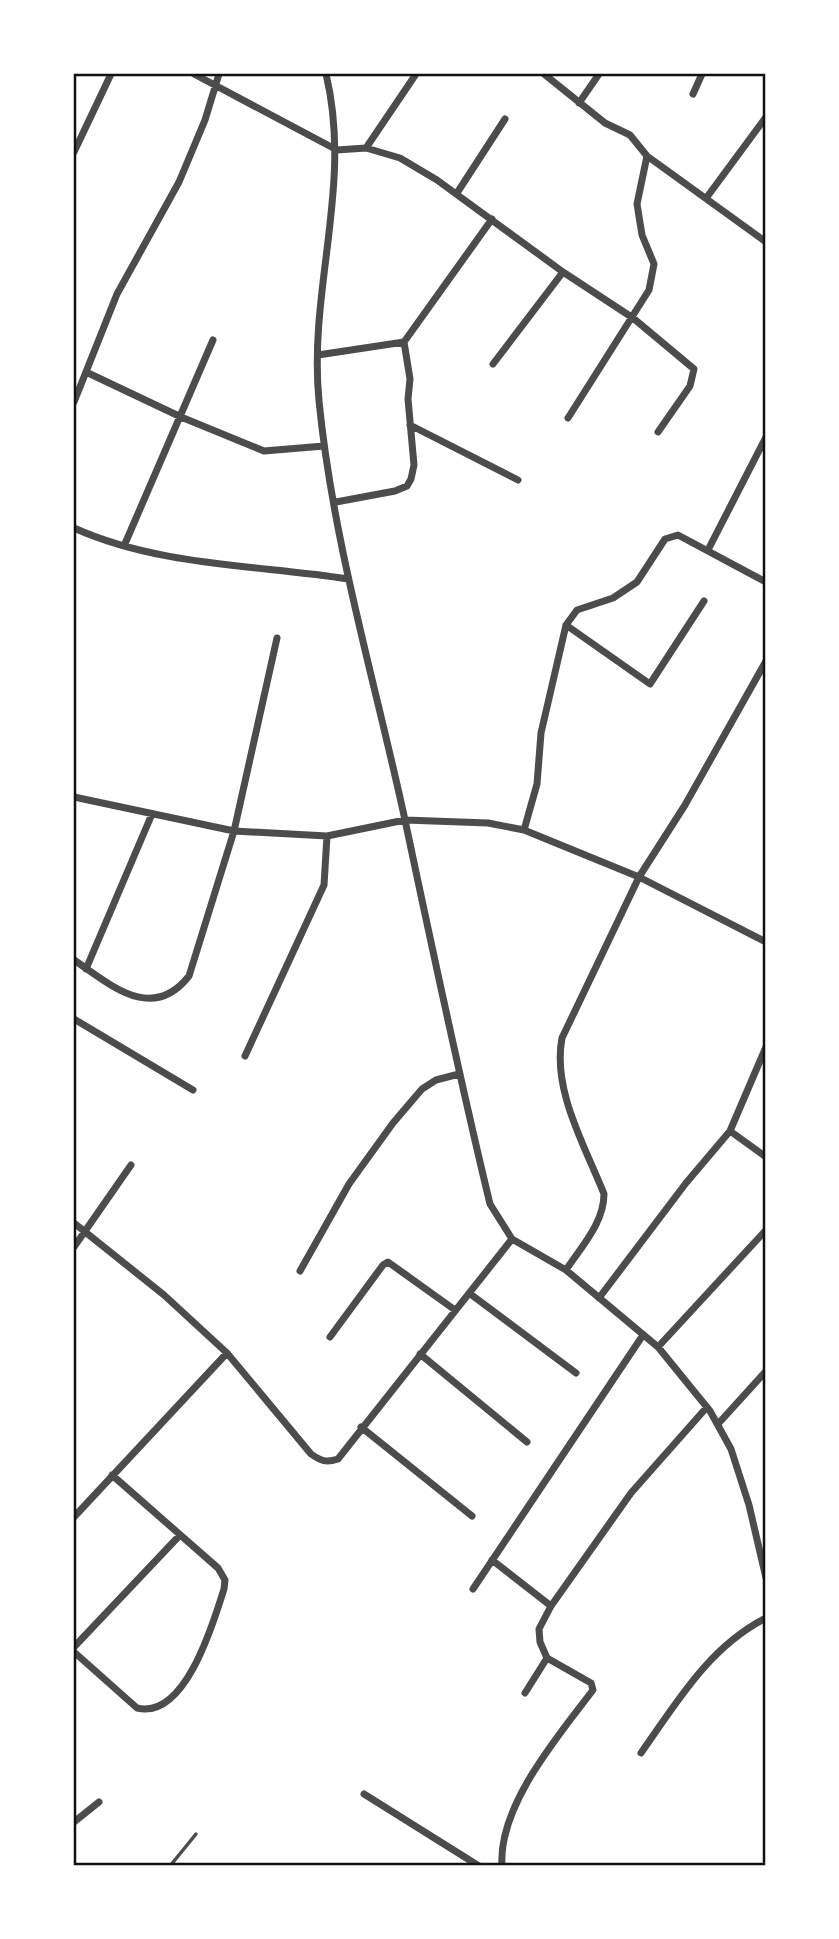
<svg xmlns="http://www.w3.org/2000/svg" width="839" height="1939" font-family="'Varela Round',sans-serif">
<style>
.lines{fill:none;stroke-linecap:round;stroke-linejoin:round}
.service{stroke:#4c4c4c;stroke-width:3.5}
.minor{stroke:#4c4c4c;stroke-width:7}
.neatline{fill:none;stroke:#111;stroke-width:2.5}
</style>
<rect width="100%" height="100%" fill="#fff"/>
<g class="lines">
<path class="service" d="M 170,1866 L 196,1834"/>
<path class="minor" d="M 194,74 L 337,150 L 366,148 L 400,158 L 437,180 L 563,272 L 633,318 L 694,369 L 690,386 L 658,432
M 326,74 C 353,186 308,289 319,401 C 333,543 375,681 405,820 C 432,948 459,1076 490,1204 L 512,1239 L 566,1270 L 658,1347 L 710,1411 L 731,1449 L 749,1505 L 766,1578
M 544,74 L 605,123 L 630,135 L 647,156 L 637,204 L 642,235 L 654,264 L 649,290 L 568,418
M 693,94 L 702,74
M 579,103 L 599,74
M 366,148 L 416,74
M 74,152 L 111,74
M 647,156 L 766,242
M 457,193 L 505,119
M 707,197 L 766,117
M 404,342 L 492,219
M 318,355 L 404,342 L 410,379 L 408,399 L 414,465 L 411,479 L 407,486 L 395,491 L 336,502
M 493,364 L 563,272
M 86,372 L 181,417 L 264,451 L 324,446
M 74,402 L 117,294 L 179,182 L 205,120 L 219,74
M 410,425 L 518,480
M 74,528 C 158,566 257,565 348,579
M 124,546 L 213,340
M 708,550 L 766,437
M 566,625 L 650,684 L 704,601
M 74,797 L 234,831 L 327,836 L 405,820 L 488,823 L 524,830 L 639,877 L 766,942
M 524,830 L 537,784 L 541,733 L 566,625 L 577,610 L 613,598 L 637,582 L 665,539 L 678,535 L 766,582
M 74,960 C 111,985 152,1023 189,976 L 234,831 L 277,638
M 86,969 L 152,814
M 74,1019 L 193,1090
M 245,1056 L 324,885 L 327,836
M 730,1131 L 766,1157
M 74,1223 L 164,1295 L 227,1353 L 311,1454 C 321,1461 326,1463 338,1459 L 512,1239
M 74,1247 L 131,1165
M 566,1270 C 581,1247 604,1223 604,1194 C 585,1146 552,1090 562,1038 L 639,877 L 685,805 L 766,661
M 300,1271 L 349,1184 L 393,1123 L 422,1089 L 436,1080 L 459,1074
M 469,1293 L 576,1373
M 599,1298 L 686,1183 L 730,1131 L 766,1047
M 330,1337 L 383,1265 L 388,1262 L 455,1310
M 658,1347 L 766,1230
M 420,1354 L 527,1442
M 718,1424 L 766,1371
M 361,1427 L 472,1516
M 74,1517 L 227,1353
M 492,1560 L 551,1606
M 473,1589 L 643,1335
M 74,1647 L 180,1535
M 74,1652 L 137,1708 C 185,1720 213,1624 224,1589 L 225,1580 L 218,1568 L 112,1475
M 525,1693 L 547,1658 L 540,1642 L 539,1629 L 551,1606 L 631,1493 L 707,1407
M 641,1753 C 677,1702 709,1647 766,1618
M 364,1794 L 479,1866
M 74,1822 L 99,1802
M 502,1866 C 498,1806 558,1736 593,1690 L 591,1683 L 547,1658"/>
</g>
<rect width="839" height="1939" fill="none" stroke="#ffffff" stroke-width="150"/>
<rect x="75" y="75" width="689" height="1789" class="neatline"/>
</svg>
